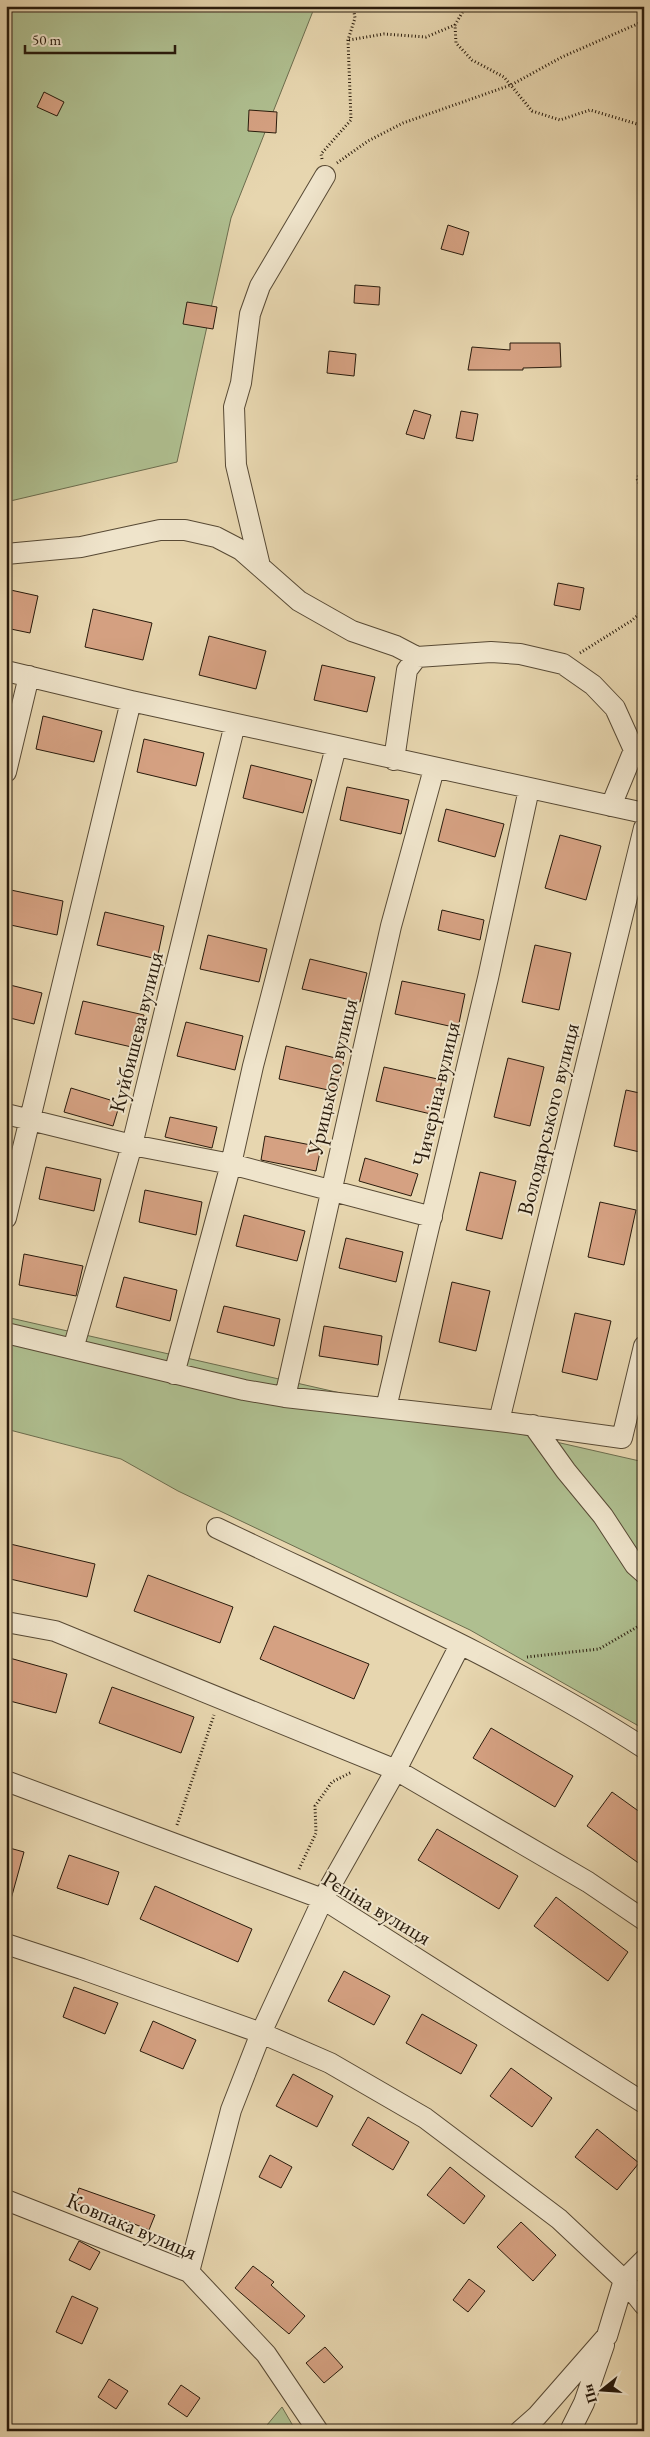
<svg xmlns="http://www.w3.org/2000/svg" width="650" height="2437" font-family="'EB Garamond',serif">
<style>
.green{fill:#afbf90;stroke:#6c6d4e}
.building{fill:#d5a182;stroke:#291b0c}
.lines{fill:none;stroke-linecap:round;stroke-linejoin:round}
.minor-casing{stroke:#584a35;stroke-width:22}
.path{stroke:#291b0c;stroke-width:3;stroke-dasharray:1 2.5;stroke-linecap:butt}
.minor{stroke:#efe4cb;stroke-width:20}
.labels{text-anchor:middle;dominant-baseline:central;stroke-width:4;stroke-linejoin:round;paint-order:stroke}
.street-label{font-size:22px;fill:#291b0c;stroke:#efe4cb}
</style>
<rect width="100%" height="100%" fill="#e7d6af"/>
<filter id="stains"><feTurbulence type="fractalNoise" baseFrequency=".004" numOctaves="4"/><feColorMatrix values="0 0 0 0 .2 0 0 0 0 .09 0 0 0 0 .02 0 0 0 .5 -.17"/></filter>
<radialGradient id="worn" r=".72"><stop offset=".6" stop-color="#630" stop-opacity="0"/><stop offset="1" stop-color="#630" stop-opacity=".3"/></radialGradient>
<path class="green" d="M 6,6 L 315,6 L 231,218 L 177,462 L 6,502 Z
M 6,1317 L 644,1462 L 644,1512 L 640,1518 L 644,1536 L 644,1729 L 470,1630 L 178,1491 L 121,1459 L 6,1429 Z
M 282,2407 L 296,2431 L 262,2431 Z"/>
<path class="building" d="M 44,92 L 64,102 L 57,116 L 37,107 Z
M 249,110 L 277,112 L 276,133 L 248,131 Z
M 448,225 L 469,232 L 463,255 L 441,249 Z
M 355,285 L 380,287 L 379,305 L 354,303 Z
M 187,302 L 217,307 L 213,329 L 183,324 Z
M 510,343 L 560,343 L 561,367 L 523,368 L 523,370 L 468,370 L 472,347 L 510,350 Z
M 329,351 L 356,354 L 354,376 L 327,373 Z
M 414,410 L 431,415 L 424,439 L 406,434 Z
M 461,411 L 478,414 L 473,441 L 456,438 Z
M 558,583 L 584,588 L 580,610 L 554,605 Z
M 6,589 L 38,596 L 30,633 L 6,628 Z
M 93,609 L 152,623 L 143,660 L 85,647 Z
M 209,636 L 266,651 L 256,689 L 199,675 Z
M 322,665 L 375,677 L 367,712 L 314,700 Z
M 43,716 L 102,731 L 94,762 L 36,749 Z
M 144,739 L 204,753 L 196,786 L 137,772 Z
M 251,765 L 312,780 L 303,813 L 243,798 Z
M 347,787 L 409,800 L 401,834 L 340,820 Z
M 446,809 L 504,824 L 495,857 L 438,841 Z
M 560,835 L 601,846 L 586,900 L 545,888 Z
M 6,889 L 63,901 L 57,935 L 6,924 Z
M 442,910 L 484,920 L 480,940 L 438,930 Z
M 105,912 L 164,926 L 157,959 L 97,945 Z
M 208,935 L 267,949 L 259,982 L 200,969 Z
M 535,945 L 571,953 L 559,1010 L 522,1002 Z
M 310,959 L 367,973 L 360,1002 L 302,989 Z
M 402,981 L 465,994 L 458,1028 L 395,1014 Z
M 6,984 L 42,993 L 34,1024 L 6,1017 Z
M 83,1001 L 144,1015 L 136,1048 L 75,1034 Z
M 186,1022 L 243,1036 L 235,1070 L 177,1056 Z
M 286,1046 L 344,1060 L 337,1092 L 279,1079 Z
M 508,1058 L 544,1067 L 530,1126 L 494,1117 Z
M 384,1067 L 442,1080 L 435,1115 L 376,1101 Z
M 71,1088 L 120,1103 L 113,1126 L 64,1112 Z
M 626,1090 L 644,1094 L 644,1153 L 614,1146 Z
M 170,1117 L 217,1127 L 212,1148 L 165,1137 Z
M 265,1136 L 321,1147 L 316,1171 L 261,1160 Z
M 365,1158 L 418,1174 L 411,1196 L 359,1181 Z
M 46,1167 L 101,1179 L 94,1211 L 39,1199 Z
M 480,1172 L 516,1181 L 502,1239 L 466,1230 Z
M 145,1190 L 202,1202 L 196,1235 L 139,1222 Z
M 600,1202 L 636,1210 L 624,1265 L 588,1257 Z
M 244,1215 L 305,1231 L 297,1261 L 236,1246 Z
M 346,1238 L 403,1252 L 396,1282 L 339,1268 Z
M 24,1254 L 83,1266 L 76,1296 L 19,1285 Z
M 124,1277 L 177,1290 L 170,1321 L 116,1307 Z
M 452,1282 L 490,1291 L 476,1351 L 439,1342 Z
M 224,1306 L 280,1319 L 274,1346 L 217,1332 Z
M 575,1313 L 611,1321 L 597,1380 L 562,1372 Z
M 324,1326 L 382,1336 L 378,1365 L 319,1356 Z
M 6,1543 L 95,1564 L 87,1597 L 6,1578 Z
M 148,1575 L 233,1607 L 220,1643 L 134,1611 Z
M 274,1626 L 369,1664 L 354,1699 L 260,1659 Z
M 6,1657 L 67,1674 L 56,1713 L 6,1700 Z
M 112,1687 L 194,1717 L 181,1753 L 99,1723 Z
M 491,1728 L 573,1776 L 555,1807 L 473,1758 Z
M 612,1792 L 644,1815 L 644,1867 L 587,1826 Z
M 437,1829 L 518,1876 L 499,1909 L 418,1860 Z
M 6,1847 L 24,1852 L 11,1899 L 6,1899 Z
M 69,1855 L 119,1872 L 108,1905 L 57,1888 Z
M 155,1886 L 252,1929 L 238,1962 L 140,1919 Z
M 556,1897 L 628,1952 L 608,1981 L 534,1926 Z
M 344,1971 L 390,1996 L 374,2025 L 328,2001 Z
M 74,1987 L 118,2003 L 105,2034 L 63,2017 Z
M 422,2014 L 477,2045 L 461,2074 L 406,2043 Z
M 153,2021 L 196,2040 L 183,2069 L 140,2051 Z
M 511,2068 L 552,2098 L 532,2127 L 490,2096 Z
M 293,2074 L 333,2096 L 317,2127 L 276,2106 Z
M 368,2117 L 409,2142 L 393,2170 L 352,2145 Z
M 597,2129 L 639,2163 L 617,2190 L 575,2157 Z
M 270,2155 L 292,2167 L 281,2188 L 259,2177 Z
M 450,2167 L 485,2196 L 464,2224 L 427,2195 Z
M 79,2188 L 155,2215 L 149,2230 L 100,2210 L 100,2212 L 74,2203 Z
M 521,2222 L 556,2255 L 533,2281 L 497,2247 Z
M 79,2241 L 100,2252 L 90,2270 L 69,2260 Z
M 253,2266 L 274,2282 L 271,2285 L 305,2316 L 289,2334 L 235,2288 Z
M 469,2279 L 485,2291 L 468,2312 L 453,2300 Z
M 72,2296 L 98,2308 L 82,2344 L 56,2332 Z
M 325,2347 L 343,2367 L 324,2383 L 306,2363 Z
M 109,2379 L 128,2391 L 116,2409 L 98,2397 Z
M 181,2385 L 200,2398 L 187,2417 L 168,2404 Z"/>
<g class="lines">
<g class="minor-casing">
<path id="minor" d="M 6,554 L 81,547 L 160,530 L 185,530 L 216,537 L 241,550 L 299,601 L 352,631 L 396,646 L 417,657 L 491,652 L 520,654 L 563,664 L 593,685 L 615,708 L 634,750 L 611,806
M 260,566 L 236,465 L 234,407 L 241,383 L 250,314 L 260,286 L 325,176
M 6,671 L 131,701 L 644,813
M 394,760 L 407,670 L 417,657
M 6,772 L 29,676
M 6,1114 L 132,1145 L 231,1164 L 432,1217
M 6,1218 L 131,701
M 6,1333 L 244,1390 L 285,1397 L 499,1421 L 622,1438 L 644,1346
M 73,1349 L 132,1145 L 235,724
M 174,1374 L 231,1164 L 253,1066 L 336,747
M 285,1397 L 391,926 L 434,769
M 386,1408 L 488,978 L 529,789
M 499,1421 L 644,828
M 533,1425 L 566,1471 L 603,1516 L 635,1565 L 644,1573
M 217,1528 C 361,1597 510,1661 644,1748
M 6,1622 L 55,1631 L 396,1770 L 588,1882 L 644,1920
M 6,1781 L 323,1899 L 644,2103
M 6,1944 L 82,1969 L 261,2033 L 330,2063 L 425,2118 L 559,2219 L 624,2280 L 644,2305
M 6,2200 L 189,2272 L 266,2354 L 318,2431
M 189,2272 L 231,2110 L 261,2033 L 323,1899 L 396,1770 L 460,1645
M 520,2431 L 537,2416 L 607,2336 L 624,2280 L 644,2260
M 570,2431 L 584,2403 L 604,2345"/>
</g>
<path class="path" d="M 466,6 L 455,25 L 456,43 L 472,60 L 504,77 L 532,111 L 560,120 L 590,110 L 644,126
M 349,40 L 384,34 L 426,37 L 455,25
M 322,159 L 321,154 L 351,120 L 348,40 L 355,18 L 353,6
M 337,163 L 368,141 L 403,123 L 511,85 L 562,57 L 644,21
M 644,463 L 637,479 L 644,493
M 580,653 L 631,621 L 644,610
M 527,1657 L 599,1649 L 644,1623
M 177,1825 L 214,1715
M 299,1869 L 316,1833 L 315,1806 L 332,1782 L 352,1772"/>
<use href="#minor" class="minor"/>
</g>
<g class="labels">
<g class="street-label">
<text transform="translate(136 1032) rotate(-76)">Куйбишева вулиця</text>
<text transform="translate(332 1077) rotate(-77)">Урицького вулиця</text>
<text transform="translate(436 1094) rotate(-77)">Чичеріна вулиця</text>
<text transform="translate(548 1119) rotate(-76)">Володарського вулиця</text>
<text transform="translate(377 1908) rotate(31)">Рєпіна вулиця</text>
<text transform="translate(132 2226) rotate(23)">Ковпака вулиця</text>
</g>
</g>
<rect width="650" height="2437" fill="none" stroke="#e7d6af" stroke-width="25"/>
<rect x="8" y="8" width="635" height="2422" fill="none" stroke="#291b0c" stroke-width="2.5"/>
<rect x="12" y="12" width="625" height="2412" fill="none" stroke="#291b0c"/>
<g transform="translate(602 2390) rotate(253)" stroke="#efe4cb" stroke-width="4" paint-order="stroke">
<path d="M0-4L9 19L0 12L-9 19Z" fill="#291b0c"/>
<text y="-8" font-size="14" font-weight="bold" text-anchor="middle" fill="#291b0c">Пн</text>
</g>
<path d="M25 45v8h150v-8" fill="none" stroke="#291b0c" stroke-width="2.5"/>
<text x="32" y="45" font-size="15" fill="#291b0c" stroke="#efe4cb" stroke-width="4" paint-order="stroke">50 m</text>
<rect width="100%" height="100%" filter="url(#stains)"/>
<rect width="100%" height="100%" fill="url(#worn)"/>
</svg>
